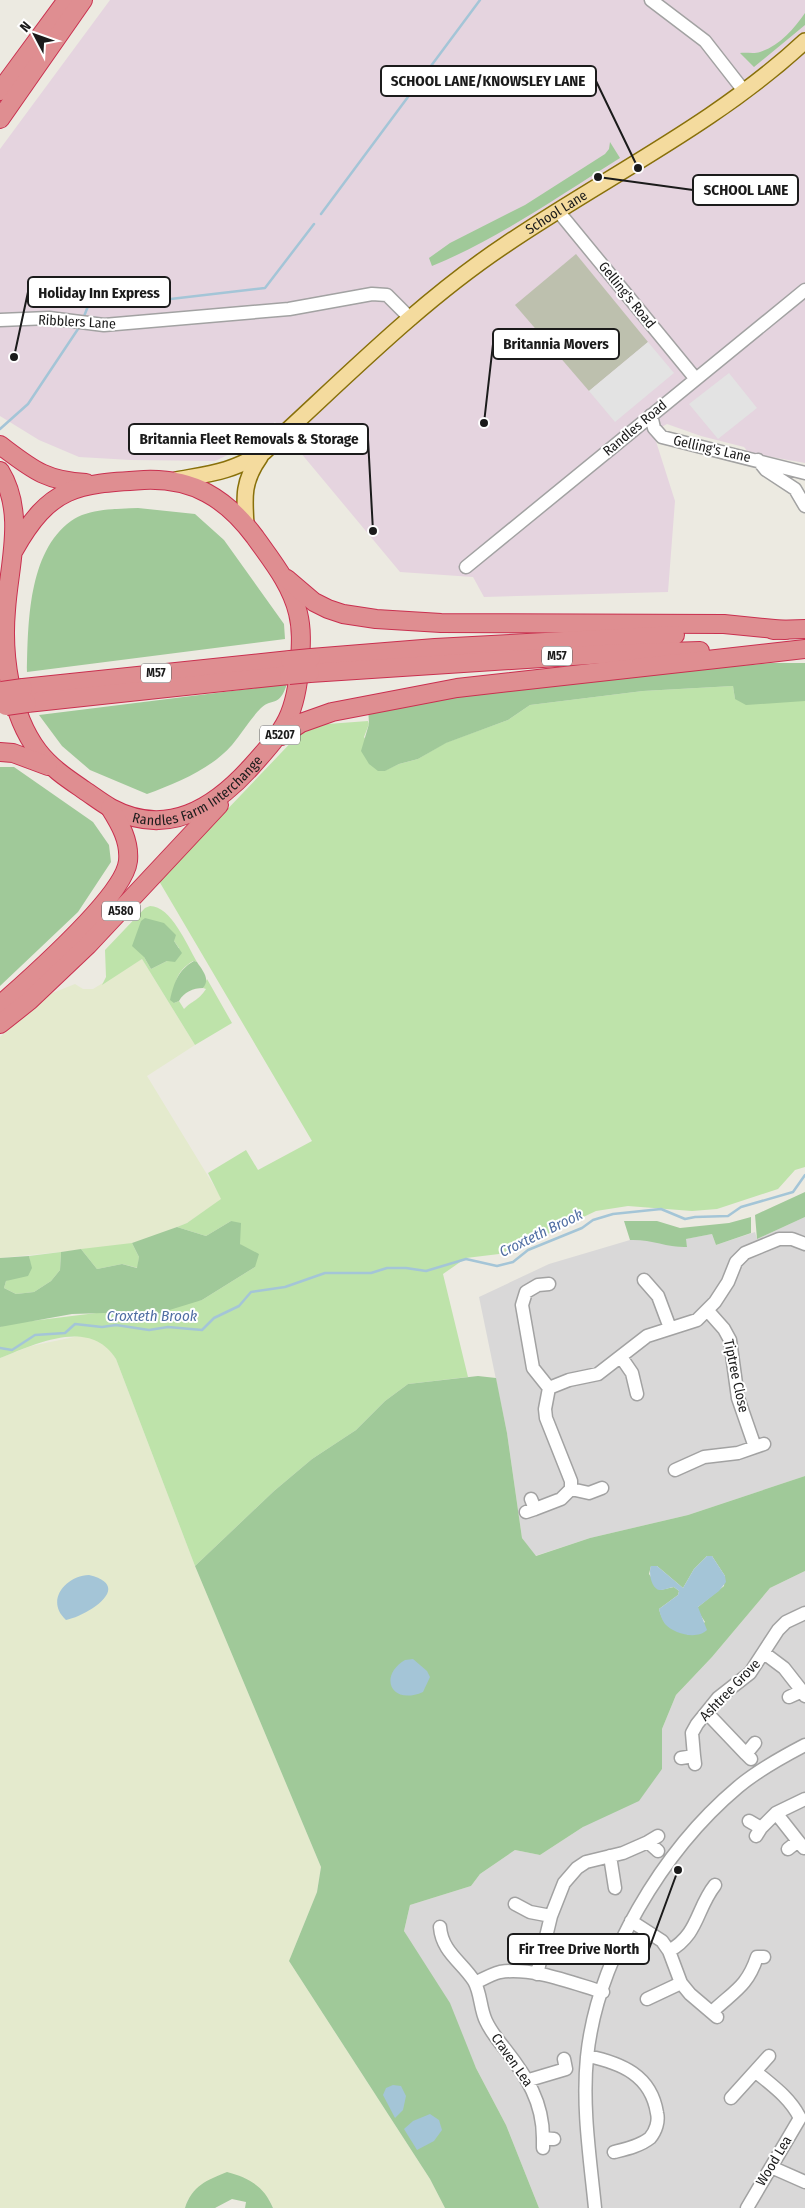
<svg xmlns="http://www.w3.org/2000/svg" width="805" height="2208" font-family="'Fira Sans Condensed',sans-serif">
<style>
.residential{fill:#d9d8d8}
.industrial{fill:#e5d4df}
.construction{fill:#bdc0ae}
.farmland{fill:#e4eacd}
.grass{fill:#bee3aa;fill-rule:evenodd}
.forest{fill:#a0c999;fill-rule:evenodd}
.parking{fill:#e3e3e3}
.water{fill:#a4c5d7}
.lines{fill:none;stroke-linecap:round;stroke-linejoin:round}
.stream{stroke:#a4c5d7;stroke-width:2.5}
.minor-casing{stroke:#a2a2a2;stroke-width:15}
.major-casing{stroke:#88700a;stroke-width:18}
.highway-casing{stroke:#c9304f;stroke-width:20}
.minor{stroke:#fff;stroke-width:12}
.major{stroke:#f4db9e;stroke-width:15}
.highway{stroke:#df8e91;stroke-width:18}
.highway-bridge-casing{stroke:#c9304f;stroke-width:20;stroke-linecap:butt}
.highway-bridge{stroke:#df8e91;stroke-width:18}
.labels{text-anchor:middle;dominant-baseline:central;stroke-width:4;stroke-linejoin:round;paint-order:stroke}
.shield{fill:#fff;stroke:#5f5f5f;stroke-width:1}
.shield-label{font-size:12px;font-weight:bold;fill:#1b1b1b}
.street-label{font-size:14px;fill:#1b1b1b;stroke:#fff}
.water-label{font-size:15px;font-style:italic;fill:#506ea3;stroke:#fff}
.leader{fill:none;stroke:#1b1b1b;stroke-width:2}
.callout-dot{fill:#1b1b1b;stroke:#fff;stroke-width:2}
.callout{fill:#fff;stroke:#1b1b1b;stroke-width:2}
.callout-label{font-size:15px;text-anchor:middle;font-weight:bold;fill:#1b1b1b}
</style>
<rect width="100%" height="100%" fill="#eceae1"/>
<path class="residential" d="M 805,1217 L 805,1476 L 688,1515 L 590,1538 L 535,1556 L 522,1538 L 507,1433 L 479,1297 L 549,1264 L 630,1240 L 648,1239 L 680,1247 L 687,1246 L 685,1239 L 712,1234 L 716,1245 L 755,1232 L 757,1239 Z
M 805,1571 L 805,2208 L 539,2208 L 506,2125 L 404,1931 L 410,1905 L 471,1886 L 480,1874 L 515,1850 L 540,1855 L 583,1827 L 662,1769 L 662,1729 L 676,1695 L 712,1657 L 770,1588 Z"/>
<path class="industrial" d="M 110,0 L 805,0 L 805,463 L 749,453 L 744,447 L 701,436 L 667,424 L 653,432 L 675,501 L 668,592 L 484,597 L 473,577 L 400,572 L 275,422 L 234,452 L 215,461 L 131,460 L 79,457 L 39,440 L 0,416 L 0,149 Z"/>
<path class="construction" d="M 576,254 L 648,342 L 589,391 L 515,305 Z"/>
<path class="farmland" d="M 142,959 L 195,1045 L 147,1076 L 222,1199 L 187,1223 L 145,1240 L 121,1246 L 0,1258 L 0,1037 L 50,994 L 75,984 L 83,989 L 93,989 Z
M 79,1336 L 95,1338 L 108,1347 L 116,1359 L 195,1566 L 321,1867 L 317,1892 L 289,1961 L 430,2179 L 445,2208 L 273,2208 L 269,2199 L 188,2199 L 185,2208 L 0,2208 L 0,1358 L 31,1346 Z"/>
<path class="grass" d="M 733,686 L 735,699 L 805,701 L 805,1167 L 795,1170 L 778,1189 L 717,1209 L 692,1211 L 628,1206 L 596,1211 L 522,1246 L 499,1254 L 466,1258 L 443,1274 L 468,1377 L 408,1384 L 385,1401 L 356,1430 L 312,1459 L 274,1491 L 195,1566 L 116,1359 C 90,1317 36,1344 0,1358 L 0,1327 L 7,1324 L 202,1300 L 255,1267 L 240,1244 L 231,1221 L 206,1236 L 177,1227 L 187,1223 L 221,1199 L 208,1173 L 246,1150 L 258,1170 L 312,1141 L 159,881 L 300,733 L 314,725 L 368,721 L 369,724 L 364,737 L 384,771 L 399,764 L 418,759 L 445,743 L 508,720 L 530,705 L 643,691 Z
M 150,906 C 171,906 187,945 197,962 L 193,961 C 175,972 174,984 174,1003 L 179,1001 L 184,1009 C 193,1000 198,1001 206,989 L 203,988 L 207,979 L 232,1023 L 195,1045 L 142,959 L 102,985 L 106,977 L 105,950 L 145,908 ZM 174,941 L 179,948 L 167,961 L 151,969 L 144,957 Z
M 132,1243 L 139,1257 L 138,1268 L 122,1264 L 97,1269 L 81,1249 Z
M 61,1252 L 60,1270 L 51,1281 L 34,1292 L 16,1294 L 4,1288 L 6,1281 L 31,1268 L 29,1256 Z"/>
<path class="forest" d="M 805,13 L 805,25 L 754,67 L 740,53 C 746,52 754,54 760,52 C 779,46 794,29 805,13 Z
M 610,142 L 620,158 C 559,196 498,239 432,266 L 429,258 L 450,243 L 525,205 L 605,154 L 609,149 Z
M 138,508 L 195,514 L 224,540 L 284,624 L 285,639 L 27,672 C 28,624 28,552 71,521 C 89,508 117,509 138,508 Z
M 772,663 L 805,663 L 805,701 L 746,705 L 735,699 L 733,686 L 643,691 L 530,705 L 508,720 L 446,743 L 418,759 L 399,764 L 385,771 L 378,771 L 369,764 L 361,751 L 369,724 L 368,706 L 645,673 Z
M 287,684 C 279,708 273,697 261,708 C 250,719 242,733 232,745 C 211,769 177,783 147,794 L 90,770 L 62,746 L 39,715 Z
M 0,767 L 14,767 L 93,822 L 109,845 L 111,862 L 78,912 L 0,986 Z
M 145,918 L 164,923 L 176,935 L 174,941 L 182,953 L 175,962 L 167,961 L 151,969 L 144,957 L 132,946 L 141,921 Z
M 194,961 L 197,962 C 202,970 211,979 203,988 C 193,988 184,992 179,1001 L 174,1003 L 170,1000 C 174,983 178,970 194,961 Z
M 805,1192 L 805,1217 L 757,1239 L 755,1215 Z
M 751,1217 L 751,1233 L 716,1245 L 712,1234 L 686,1239 L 687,1247 C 669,1248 651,1239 630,1240 L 624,1221 L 657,1221 L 680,1228 L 729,1223 Z
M 231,1221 L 241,1223 L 240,1244 L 259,1254 L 255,1267 L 202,1300 L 150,1316 L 104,1313 L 72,1314 L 0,1327 L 0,1258 L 29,1256 L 32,1268 L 28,1276 L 6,1281 L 4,1288 L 16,1294 L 34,1292 L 51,1281 L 60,1270 L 61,1252 L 81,1249 L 97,1269 L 122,1264 L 137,1268 L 139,1257 L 132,1243 L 177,1227 L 206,1236 Z
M 478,1376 L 496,1378 L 507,1433 L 522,1538 L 536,1556 L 590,1538 L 688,1515 L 805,1476 L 805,1571 L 770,1588 L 712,1657 L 676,1695 L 662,1729 L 662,1769 L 639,1801 L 583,1827 L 540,1855 L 515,1850 L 480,1874 L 471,1886 L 410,1905 L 404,1931 L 450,2003 L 476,2068 L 506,2125 L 539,2208 L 445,2208 L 430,2179 L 289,1961 L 317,1892 L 321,1867 L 195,1566 L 274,1491 L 312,1459 L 356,1430 L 385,1401 L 408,1384 ZM 707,1556 L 712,1556 L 725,1576 L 724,1586 L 698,1607 L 698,1611 L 705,1622 L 689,1635 C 671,1627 665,1630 659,1609 L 678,1595 L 679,1591 L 674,1587 L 660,1590 L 649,1574 L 651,1566 L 657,1566 L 683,1588 L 694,1569 Z
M 227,2172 C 249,2178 264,2186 273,2208 L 245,2208 L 246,2202 L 232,2199 L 215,2208 L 185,2208 C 192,2186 207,2180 227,2172 Z"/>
<path class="parking" d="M 648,342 L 674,373 L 615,422 L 589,391 Z
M 729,373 L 757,408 L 718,439 L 689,404 Z"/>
<path class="water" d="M 707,1556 L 712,1556 L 725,1576 L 726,1582 L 719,1591 L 698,1607 L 707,1630 C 697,1640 674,1634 665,1624 C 662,1620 660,1614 659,1609 L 678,1595 L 679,1591 L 674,1587 C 670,1587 665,1590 661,1590 C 652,1591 648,1573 651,1566 L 657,1566 L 683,1588 L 694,1569 Z
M 89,1575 C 135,1586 87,1616 66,1620 C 45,1601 65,1576 89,1575 Z
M 413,1659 L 427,1671 L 430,1677 L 423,1692 C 391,1706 378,1676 405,1660 Z
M 393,2085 L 401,2086 L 406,2096 L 403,2110 L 395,2118 L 383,2095 L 386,2088 Z
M 430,2114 L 439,2120 L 442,2130 L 434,2141 L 417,2150 L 404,2129 L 413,2121 Z"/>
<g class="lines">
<path class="stream" d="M 321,214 L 480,0
M 83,319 L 95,288 L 102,282 L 115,281 L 162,300 L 265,288 L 314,224
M 0,429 L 28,404 L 80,326
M 0,1348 L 12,1350 L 35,1335 L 65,1333 L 75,1324 L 102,1327 L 116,1325 L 149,1330 L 168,1327 L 202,1330 L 214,1318 L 239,1306 L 251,1292 L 285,1287 L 325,1273 L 371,1273 L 387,1268 L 406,1268 L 426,1271 L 466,1259 L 497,1266 L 513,1262 L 528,1250 L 582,1228 L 593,1220 L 613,1214 L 661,1209 L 685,1219 L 695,1217 L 728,1216 L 741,1207 L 793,1192 L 805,1175"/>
<g class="minor-casing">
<path id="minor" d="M 651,0 L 705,41 L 744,91
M 558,211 L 695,378
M 0,320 L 49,318 L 104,325 L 289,309 L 372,294 L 387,295 L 411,319
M 651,415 L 654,428 L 662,437 L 805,473
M 758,460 L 766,470 L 795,489 L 805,506
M 466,567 L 805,290
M 644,1280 L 658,1296 L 670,1328
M 549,1284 L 538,1285 L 526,1292 L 522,1305 L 533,1368 L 549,1388 L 545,1409 L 546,1418 L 571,1481 L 571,1489
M 708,1311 L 724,1329 L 730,1340 L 738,1398 L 755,1447
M 621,1357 L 632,1373 L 637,1394
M 549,1388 L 569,1380 L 598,1374 L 647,1336 L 697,1320 L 715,1302 L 728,1282 L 736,1262 L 745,1253 L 779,1239 L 792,1239 L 805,1244
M 675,1470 L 704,1457 L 738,1453 L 764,1444
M 535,1509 L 561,1499 L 571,1489 L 589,1493 L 602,1488
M 526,1512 L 535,1509 L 531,1499
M 764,1653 L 784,1668 L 802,1691
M 789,1697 L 802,1691 L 805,1696
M 707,1713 L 746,1754
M 694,1756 L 692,1733 L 697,1724 L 718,1698 L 750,1673 L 778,1630 L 786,1622 L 805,1613
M 681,1758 L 694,1756 L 695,1764
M 751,1759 L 746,1754 L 755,1743
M 776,1813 L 798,1841
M 749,1821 L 761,1828 L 756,1836
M 761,1828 L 776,1813 L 805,1799
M 788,1849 L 798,1841 L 804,1848
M 658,1851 L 648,1842 L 658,1836
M 610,1856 L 615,1888
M 515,1904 L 530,1912 L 551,1916 L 564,1883 L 577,1868 L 586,1862 L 623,1853 L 648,1842
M 631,1921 L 662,1941 L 669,1951 L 681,1983 L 690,1994 L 717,2017
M 440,1927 C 442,1952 462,1962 474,1981 C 481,1993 480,2009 486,2021 C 491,2032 498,2040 505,2049 C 527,2077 543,2102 543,2138
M 669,1951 C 699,1934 696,1909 715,1885
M 537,1974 L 551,1916
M 475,1983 C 483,1979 492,1974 500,1972 C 533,1967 572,1983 603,1992
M 647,1999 L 681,1983
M 712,2012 C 734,1991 747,1987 757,1957 L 764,1957
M 588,2056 C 621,2063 651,2075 657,2113 C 659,2121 656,2131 650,2138 C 640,2146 626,2149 614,2152
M 529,2080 L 566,2069 L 564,2059
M 731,2098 L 769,2056
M 543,2148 L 543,2138 L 554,2139
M 771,2167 L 805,2182
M 595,2208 C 590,2158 582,2107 587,2057 C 597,1959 663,1850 738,1787 C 758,1770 782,1757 805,1745
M 747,2208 L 800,2118 C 790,2098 773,2086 756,2072"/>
</g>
<g class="major-casing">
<g id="major">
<path id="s1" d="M 176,480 C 214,473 230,472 264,452 C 341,382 418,303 505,245 C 605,177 716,124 805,41"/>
<path d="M 246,525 C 244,496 243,481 260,457"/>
</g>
</g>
<g class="highway-casing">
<g id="highway">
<path d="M 0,91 L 67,0"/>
<path d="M 0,119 L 83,0"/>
<path d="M 0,445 C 32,469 45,481 86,483"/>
<path id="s2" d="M 0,471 C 26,513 9,564 6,610 C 2,655 10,714 38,751 C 51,768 68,779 84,790 C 93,796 102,803 111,808 C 167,838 214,808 251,767 C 286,728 296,715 300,662 C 301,645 302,629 298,613 C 291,584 272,561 255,537 C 226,498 193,478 144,480 C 76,484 50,486 14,550"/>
<path d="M 287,579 L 314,602 L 328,609 L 343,614 L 376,619 L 441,623 L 724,624 L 785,630"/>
<path d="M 773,630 L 805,629"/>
<path d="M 311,658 L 435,648 L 675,635"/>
<path d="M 310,673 L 604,654 L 700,651"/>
<path d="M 23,688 L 290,660"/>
<path d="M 27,703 L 289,675"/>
<path d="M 281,736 L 301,723 L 332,712 L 457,688 L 805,649"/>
<path d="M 0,752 L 13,753 L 48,766"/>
<path d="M 0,1005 C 29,979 124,897 128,861 C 130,841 120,824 110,808"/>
<path d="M 0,1024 L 29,1001 L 88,945 L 219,805"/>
</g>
</g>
<use href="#minor" class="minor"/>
<use href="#major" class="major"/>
<use href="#highway" class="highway"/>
<g class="highway-bridge-casing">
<path id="highway-bridge" d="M 290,660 L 311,658
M 289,675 L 310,673
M 2,691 L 23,688
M 6,706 L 27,703"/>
</g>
<use href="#highway-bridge" class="highway-bridge"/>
</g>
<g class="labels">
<g class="shield">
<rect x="542" y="646.5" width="30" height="19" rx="4"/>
<rect x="141" y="663.5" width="30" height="19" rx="4"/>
<rect x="260" y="725.5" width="40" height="19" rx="4"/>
<rect x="102" y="901.5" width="38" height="19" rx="4"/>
</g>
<g class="shield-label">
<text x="557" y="656">M57</text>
<text x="156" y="673">M57</text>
<text x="280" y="735">A5207</text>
<text x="121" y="911">A580</text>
</g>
<g class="street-label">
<text stroke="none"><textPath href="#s1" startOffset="472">School Lane</textPath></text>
<text transform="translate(627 295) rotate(51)">Gelling's Road</text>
<text transform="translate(77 322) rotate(3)">Ribblers Lane</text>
<text transform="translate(635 428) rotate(-40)">Randles Road</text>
<text transform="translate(712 449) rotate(13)">Gelling's Lane</text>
<text stroke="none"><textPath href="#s2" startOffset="480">Randles Farm Interchange</textPath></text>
<text transform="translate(736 1376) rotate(78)">Tiptree Close</text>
<text transform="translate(730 1690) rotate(-46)">Ashtree Grove</text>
<text transform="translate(512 2060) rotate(55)">Craven Lea</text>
<text transform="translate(774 2161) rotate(-59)">Wood Lea</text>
</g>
<g class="water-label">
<text transform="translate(541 1233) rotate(-26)">Croxteth Brook</text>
<text x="152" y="1316">Croxteth Brook</text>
</g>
</g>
<path class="leader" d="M638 168L596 81M598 177L693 190M14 357L28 292M484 423L493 344M373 531L368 439M678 1870L649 1949"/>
<g class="callout-dot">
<circle cx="638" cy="168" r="5"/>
<circle cx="598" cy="177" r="5"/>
<circle cx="14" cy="357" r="5"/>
<circle cx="484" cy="423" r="5"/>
<circle cx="373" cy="531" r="5"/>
<circle cx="678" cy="1870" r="5"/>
</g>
<g class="callout">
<rect x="381" y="66" width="215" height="30" rx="5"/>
<rect x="693" y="175" width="105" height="30" rx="5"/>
<rect x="28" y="277" width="142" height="30" rx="5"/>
<rect x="493" y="329" width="126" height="30" rx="5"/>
<rect x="129" y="424" width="239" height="30" rx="5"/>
<rect x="508" y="1934" width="141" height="30" rx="5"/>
</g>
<g class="callout-label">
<text x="488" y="86">SCHOOL LANE/KNOWSLEY LANE</text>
<text x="746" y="195">SCHOOL LANE</text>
<text x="99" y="298">Holiday Inn Express</text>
<text x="556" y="349">Britannia Movers</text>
<text x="249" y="444">Britannia Fleet Removals &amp; Storage</text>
<text x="579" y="1954">Fir Tree Drive North</text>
</g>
<g transform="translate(35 35) rotate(311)" stroke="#ffffff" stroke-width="4" paint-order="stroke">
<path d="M0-4L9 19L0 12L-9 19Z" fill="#1b1b1b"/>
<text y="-8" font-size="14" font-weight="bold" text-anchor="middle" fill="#1b1b1b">N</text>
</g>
</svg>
